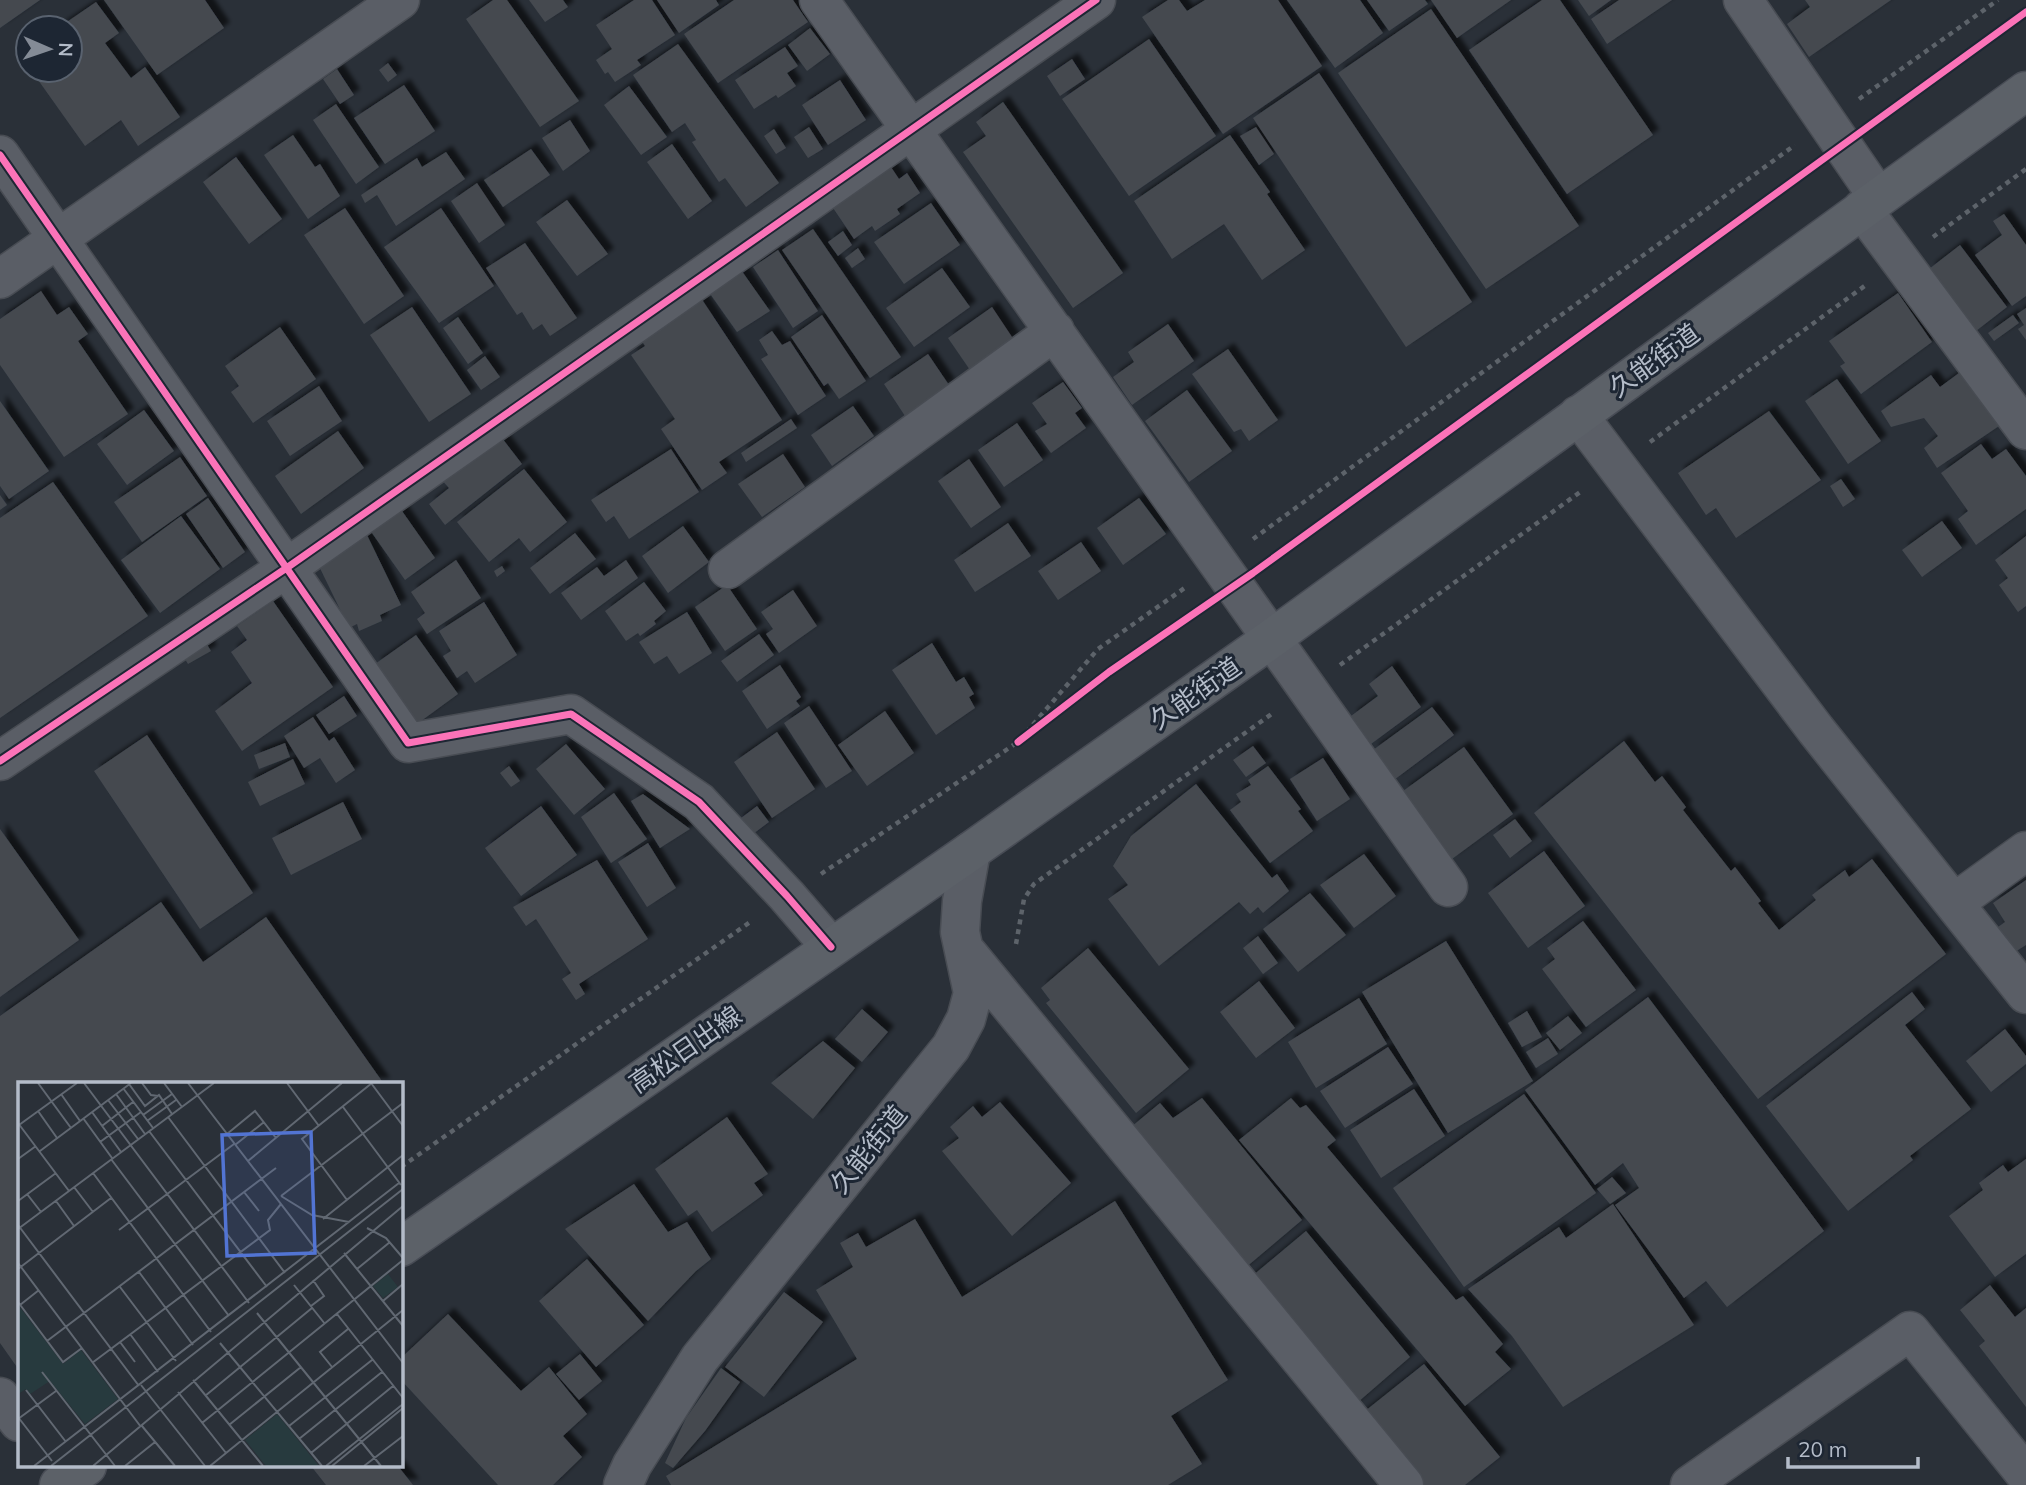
<svg xmlns="http://www.w3.org/2000/svg" width="2026" height="1485" font-family="Mulish,'Noto Sans JP',sans-serif">
<style>
.building{fill:#444950;filter:url(#shadow)}
.lines{fill:none;stroke-linecap:round;stroke-linejoin:round}
.minor-casing{stroke:#484c53;stroke-width:41}
.major-casing{stroke:#484c55;stroke-width:41}
.path{stroke:#5d636a;stroke-width:4.5;stroke-dasharray:5 5;stroke-linecap:butt}
.minor{stroke:#5a5e66;stroke-width:38}
.major{stroke:#5c6168;stroke-width:38}
.cycleway-casing{stroke:#1d2633;stroke-width:11}
.cycleway{stroke:#fb73b8;stroke-width:7}
.labels{text-anchor:middle;dominant-baseline:central;stroke-width:6;stroke-linejoin:round;paint-order:stroke}
.street-label{font-size:26px;fill:#b4bcc9;stroke:#1d2633}
.inset-road{fill:none;stroke:#616872;stroke-width:2}
.view{fill:#5274d3;fill-opacity:0.15;stroke:#5274d3;stroke-width:3.5}
.inset-edge{fill:none;stroke:#b4bcc9;stroke-width:3.5}
</style>
<defs>
<filter id="shadow"><feDropShadow dx="6" dy="-6" stdDeviation="2" flood-color="#0009"/></filter>
</defs>
<rect width="100%" height="100%" fill="#2a3038"/>
<path class="building" d="M 0,0 L 40,0 L 0,28 Z
M 104,0 L 205,0 L 224,28 L 157,75 Z
M 493,0 L 507,0 L 579,101 L 540,127 L 466,19 Z
M 529,0 L 563,0 L 568,7 L 545,22 Z
M 634,0 L 652,0 L 675,35 L 637,60 L 641,65 L 615,82 L 608,72 L 605,74 L 596,60 L 612,49 L 596,25 Z
M 657,0 L 716,0 L 719,5 L 679,33 Z
M 734,0 L 793,0 L 808,22 L 718,83 L 684,34 Z
M 1168,0 L 1179,0 L 1187,11 L 1205,0 L 1278,0 L 1322,66 L 1223,134 L 1142,17 Z
M 1287,0 L 1360,0 L 1383,33 L 1335,68 Z
M 1367,0 L 1425,0 L 1428,4 L 1389,31 Z
M 1431,0 L 1511,0 L 1457,38 Z
M 1542,0 L 1560,0 L 1653,135 L 1567,194 L 1469,50 Z
M 1578,0 L 1611,0 L 1589,16 Z
M 1619,0 L 1672,0 L 1607,44 L 1591,19 Z
M 1805,0 L 1891,0 L 1809,57 L 1787,24 L 1810,7 Z
M 96,2 L 119,33 L 105,43 L 131,78 L 145,67 L 180,117 L 138,146 L 121,120 L 85,146 L 31,70 L 70,70 L 70,28 L 58,28 Z
M 1431,9 L 1579,226 L 1486,289 L 1338,73 Z
M 810,28 L 830,54 L 807,71 L 788,45 Z
M 1149,39 L 1216,136 L 1129,196 L 1062,99 Z
M 678,44 L 779,183 L 746,207 L 725,178 L 719,182 L 692,142 L 696,140 L 685,123 L 672,132 L 633,75 Z
M 785,47 L 798,66 L 787,73 L 796,86 L 778,98 L 776,95 L 754,109 L 735,80 Z
M 28,48 L 28,66 L 19,54 Z
M 1072,59 L 1085,79 L 1060,96 L 1047,76 Z
M 388,63 L 397,75 L 388,82 L 379,70 Z
M 337,69 L 354,95 L 340,104 L 323,79 Z
M 1319,73 L 1472,302 L 1406,347 L 1253,118 Z
M 840,80 L 866,120 L 828,145 L 802,105 Z
M 404,85 L 435,131 L 385,164 L 354,118 Z
M 629,86 L 667,137 L 641,155 L 604,105 Z
M 1003,102 L 1123,273 L 1073,308 L 963,152 L 986,136 L 976,122 Z
M 336,104 L 379,167 L 356,184 L 313,120 Z
M 570,120 L 590,151 L 563,171 L 542,138 Z
M 809,127 L 823,149 L 808,158 L 794,137 Z
M 1256,127 L 1274,154 L 1259,165 L 1240,136 Z
M 774,129 L 786,148 L 776,154 L 764,136 Z
M 293,135 L 315,167 L 320,164 L 340,196 L 308,219 L 264,155 Z
M 1230,135 L 1270,192 L 1267,194 L 1305,250 L 1262,280 L 1224,224 L 1172,259 L 1134,201 Z
M 672,144 L 712,201 L 688,219 L 647,162 Z
M 531,149 L 550,175 L 503,207 L 484,180 Z
M 446,152 L 465,179 L 396,226 L 377,195 L 365,203 L 361,195 L 417,158 L 422,167 Z
M 236,157 L 282,219 L 249,244 L 203,182 Z
M 887,161 L 899,179 L 907,173 L 920,193 L 897,209 L 900,214 L 875,231 L 872,226 L 854,239 L 829,202 Z
M 477,183 L 505,225 L 479,243 L 451,201 Z
M 567,200 L 608,254 L 577,276 L 536,222 Z
M 931,203 L 960,245 L 904,284 L 874,242 Z
M 345,208 L 404,296 L 364,324 L 304,235 Z
M 441,208 L 494,286 L 439,323 L 384,247 Z
M 2004,214 L 2026,245 L 2026,296 L 2012,306 L 1975,255 L 2002,235 L 1993,221 Z
M 813,229 L 901,357 L 870,378 L 782,250 Z
M 843,231 L 852,245 L 838,256 L 828,242 Z
M 525,243 L 577,318 L 550,336 L 542,324 L 533,330 L 522,312 L 517,315 L 486,268 Z
M 1960,245 L 2007,307 L 1976,331 L 1929,269 Z
M 858,248 L 865,259 L 852,268 L 845,258 Z
M 778,250 L 818,311 L 793,328 L 753,267 Z
M 739,267 L 770,311 L 737,332 L 706,288 Z
M 942,268 L 970,307 L 914,347 L 886,308 Z
M 41,291 L 57,315 L 69,307 L 88,334 L 78,341 L 128,414 L 64,457 L 0,365 L 0,319 Z
M 697,292 L 782,420 L 719,462 L 727,473 L 702,490 L 661,429 L 675,419 L 631,355 L 645,346 L 636,332 Z
M 1898,293 L 1932,342 L 1861,394 L 1840,366 L 1845,363 L 1829,341 Z
M 412,307 L 471,394 L 429,422 L 370,335 Z
M 992,307 L 1014,340 L 970,370 L 948,338 Z
M 2026,308 L 2026,340 L 2018,329 L 2024,325 L 2017,314 Z
M 822,315 L 866,381 L 839,399 L 828,383 L 824,386 L 791,337 Z
M 2013,315 L 2019,323 L 1994,341 L 1988,333 Z
M 458,317 L 483,353 L 468,364 L 443,328 Z
M 1168,324 L 1194,361 L 1132,405 L 1113,377 L 1134,362 L 1128,352 Z
M 280,327 L 316,379 L 253,423 L 231,392 L 239,386 L 225,366 Z
M 772,331 L 782,345 L 790,341 L 826,396 L 798,415 L 761,359 L 768,355 L 759,340 Z
M 1228,349 L 1278,420 L 1249,441 L 1241,429 L 1234,432 L 1192,374 Z
M 928,354 L 949,385 L 905,416 L 884,384 Z
M 485,356 L 500,377 L 481,390 L 467,370 Z
M 1963,370 L 2002,424 L 1937,468 L 1924,448 L 1938,436 L 1924,418 L 1891,427 L 1881,411 L 1931,375 L 1940,387 Z
M 1837,379 L 1881,441 L 1848,464 L 1805,401 Z
M 1063,382 L 1082,408 L 1075,413 L 1086,428 L 1051,453 L 1035,431 L 1047,424 L 1032,403 Z
M 319,386 L 342,421 L 290,456 L 267,421 Z
M 1187,390 L 1232,451 L 1189,482 L 1145,421 Z
M 0,401 L 49,471 L 9,499 L 0,486 Z
M 853,406 L 874,436 L 832,466 L 811,435 Z
M 144,410 L 174,451 L 127,485 L 97,444 Z
M 1769,411 L 1821,480 L 1736,538 L 1716,508 L 1706,515 L 1678,473 Z
M 791,419 L 797,428 L 746,462 L 741,453 Z
M 1017,423 L 1043,460 L 1004,487 L 978,450 Z
M 495,429 L 522,464 L 445,525 L 429,504 L 449,488 L 437,475 Z
M 338,431 L 364,468 L 301,514 L 275,476 Z
M 1981,444 L 1992,459 L 2006,449 L 2026,476 L 2026,509 L 1976,545 L 1958,519 L 1968,511 L 1941,473 Z
M 671,449 L 699,492 L 629,539 L 614,516 L 606,522 L 591,500 Z
M 783,454 L 805,487 L 762,517 L 738,484 Z
M 180,457 L 207,496 L 142,542 L 114,502 Z
M 969,459 L 1001,507 L 971,528 L 938,481 Z
M 524,469 L 567,522 L 530,552 L 519,538 L 489,562 L 457,522 Z
M 1841,479 L 1855,499 L 1843,507 L 1830,486 Z
M 53,482 L 148,616 L 0,718 L 0,518 Z
M 0,495 L 7,505 L 0,510 Z
M 208,498 L 245,552 L 223,568 L 186,514 Z
M 1139,498 L 1166,534 L 1123,565 L 1097,528 Z
M 395,501 L 435,558 L 405,580 L 365,523 Z
M 181,516 L 220,569 L 160,613 L 121,560 Z
M 1942,521 L 1962,548 L 1922,577 L 1902,550 Z
M 1008,523 L 1031,556 L 975,592 L 954,560 Z
M 683,526 L 709,562 L 668,593 L 642,556 Z
M 575,533 L 596,559 L 550,594 L 530,568 Z
M 367,535 L 401,605 L 380,615 L 382,621 L 359,631 L 357,624 L 349,628 L 316,560 Z
M 2026,536 L 2026,606 L 2018,612 L 1999,585 L 2008,578 L 1995,560 Z
M 1081,542 L 1101,571 L 1058,600 L 1038,571 Z
M 456,560 L 481,598 L 427,634 L 417,619 L 425,613 L 411,592 Z
M 626,560 L 638,578 L 581,620 L 561,593 L 597,567 L 604,576 Z
M 502,566 L 505,571 L 497,577 L 494,571 Z
M 644,582 L 666,611 L 654,621 L 656,624 L 640,636 L 638,633 L 626,641 L 605,611 Z
M 727,585 L 757,629 L 725,651 L 695,607 Z
M 793,590 L 817,626 L 779,653 L 766,634 L 773,629 L 761,612 Z
M 273,601 L 333,687 L 242,751 L 215,711 L 252,683 L 231,652 L 247,640 L 237,626 Z
M 484,602 L 517,655 L 475,683 L 467,671 L 457,678 L 443,656 L 451,651 L 439,631 Z
M 687,612 L 712,653 L 679,674 L 667,656 L 654,664 L 639,642 Z
M 759,634 L 774,655 L 737,682 L 721,661 Z
M 416,635 L 458,694 L 417,724 L 375,664 Z
M 203,638 L 211,651 L 188,664 L 180,651 Z
M 932,643 L 956,682 L 964,677 L 974,694 L 969,697 L 975,708 L 936,735 L 892,670 Z
M 780,665 L 801,697 L 796,701 L 800,706 L 767,729 L 742,691 Z
M 1392,666 L 1421,707 L 1371,744 L 1351,716 L 1378,696 L 1369,684 Z
M 344,696 L 357,716 L 329,734 L 316,715 Z
M 809,706 L 852,771 L 826,788 L 784,723 Z
M 1432,707 L 1454,735 L 1394,780 L 1373,750 Z
M 885,711 L 914,753 L 867,786 L 838,745 Z
M 313,717 L 329,741 L 334,737 L 355,770 L 336,783 L 320,758 L 304,768 L 284,736 Z
M 777,732 L 815,789 L 772,818 L 734,762 Z
M 147,735 L 253,893 L 200,929 L 94,771 Z
M 1624,741 L 1655,782 L 1662,776 L 1686,807 L 1683,810 L 1731,871 L 1735,867 L 1761,901 L 1758,903 L 1779,930 L 1816,900 L 1812,895 L 1845,870 L 1849,877 L 1872,859 L 1946,954 L 1758,1099 L 1534,813 Z
M 285,743 L 290,757 L 259,769 L 254,755 Z
M 566,744 L 605,789 L 574,815 L 536,769 Z
M 1253,746 L 1266,763 L 1246,777 L 1233,760 Z
M 1464,747 L 1513,814 L 1452,859 L 1403,791 Z
M 1323,758 L 1350,799 L 1317,821 L 1290,779 Z
M 293,759 L 305,784 L 260,806 L 248,782 Z
M 509,766 L 520,781 L 511,787 L 500,773 Z
M 1268,766 L 1301,809 L 1298,811 L 1313,831 L 1270,863 L 1230,810 L 1241,802 L 1236,794 L 1251,785 L 1248,780 Z
M 1196,784 L 1272,878 L 1277,874 L 1289,891 L 1263,913 L 1258,907 L 1250,914 L 1239,902 L 1159,966 L 1108,899 L 1128,885 L 1113,866 L 1131,836 Z
M 614,793 L 647,839 L 611,863 L 581,817 Z
M 643,794 L 690,829 L 660,848 L 631,801 Z
M 343,802 L 362,839 L 291,875 L 272,838 Z
M 541,806 L 577,855 L 521,896 L 485,848 Z
M 757,806 L 769,822 L 749,837 L 737,821 Z
M 1515,819 L 1532,841 L 1510,858 L 1493,835 Z
M 0,829 L 79,940 L 0,997 Z
M 648,843 L 676,888 L 647,907 L 618,862 Z
M 1544,851 L 1585,906 L 1528,948 L 1488,893 Z
M 1364,854 L 1396,896 L 1354,928 L 1320,885 Z
M 597,860 L 648,939 L 579,984 L 585,994 L 576,1000 L 562,979 L 571,973 L 536,919 L 526,926 L 513,907 Z
M 2026,880 L 2026,945 L 2015,952 L 1998,927 L 2005,922 L 1993,903 Z
M 1310,893 L 1346,935 L 1298,972 L 1263,929 Z
M 161,902 L 203,962 L 266,917 L 384,1084 L 19,1084 L 19,1370 L 0,1343 L 0,1016 Z
M 1583,921 L 1636,990 L 1586,1027 L 1542,969 L 1555,959 L 1547,948 Z
M 1258,936 L 1278,963 L 1263,974 L 1243,948 Z
M 1446,941 L 1533,1081 L 1448,1133 L 1362,992 Z
M 1088,948 L 1189,1069 L 1136,1113 L 1046,1003 L 1050,1000 L 1041,988 Z
M 1259,981 L 1295,1028 L 1256,1058 L 1220,1012 Z
M 1912,992 L 1925,1009 L 1905,1025 L 1971,1109 L 1910,1156 L 1913,1160 L 1848,1211 L 1766,1106 Z
M 1648,997 L 1824,1231 L 1727,1307 L 1706,1281 L 1684,1298 L 1615,1205 L 1639,1188 L 1623,1163 L 1595,1185 L 1525,1090 Z
M 1359,998 L 1387,1044 L 1316,1088 L 1288,1042 Z
M 862,1009 L 888,1032 L 862,1062 L 835,1039 Z
M 1527,1011 L 1542,1037 L 1522,1047 L 1508,1023 Z
M 1568,1016 L 1582,1033 L 1560,1050 L 1546,1033 Z
M 2005,1029 L 2026,1056 L 2026,1064 L 1991,1092 L 1966,1061 Z
M 1548,1038 L 1558,1054 L 1536,1068 L 1526,1052 Z
M 823,1041 L 855,1068 L 813,1119 L 771,1083 Z
M 1388,1047 L 1413,1084 L 1345,1128 L 1320,1091 Z
M 1414,1089 L 1445,1136 L 1381,1178 L 1350,1130 Z
M 1524,1094 L 1596,1193 L 1464,1287 L 1393,1188 Z
M 1202,1098 L 1302,1220 L 1238,1274 L 1131,1127 L 1160,1103 L 1173,1118 Z
M 1291,1098 L 1300,1108 L 1306,1105 L 1336,1140 L 1327,1147 L 1456,1300 L 1463,1296 L 1503,1344 L 1495,1352 L 1511,1369 L 1465,1406 L 1239,1140 Z
M 1000,1102 L 1071,1183 L 1012,1236 L 942,1151 L 959,1138 L 950,1127 L 973,1106 L 982,1117 Z
M 727,1117 L 768,1174 L 754,1183 L 763,1195 L 712,1232 L 697,1210 L 688,1216 L 655,1169 Z
M 2026,1159 L 2026,1254 L 1995,1277 L 1949,1216 L 1983,1190 L 1979,1183 L 2003,1165 L 2008,1172 Z
M 1612,1177 L 1626,1193 L 1610,1204 L 1597,1189 Z
M 634,1184 L 668,1232 L 687,1222 L 711,1259 L 696,1271 L 648,1321 L 565,1229 Z
M 1115,1201 L 1228,1380 L 1171,1416 L 1202,1464 L 1168,1485 L 671,1485 L 666,1476 L 857,1359 L 816,1290 L 853,1267 L 840,1243 L 858,1233 L 866,1247 L 915,1219 L 962,1297 Z
M 1613,1204 L 1694,1325 L 1563,1407 L 1512,1336 L 1468,1289 L 1559,1227 L 1566,1238 Z
M 1306,1231 L 1410,1357 L 1350,1409 L 1245,1282 Z
M 587,1259 L 644,1325 L 596,1367 L 539,1301 Z
M 1990,1285 L 2015,1317 L 2026,1308 L 2026,1407 L 1979,1346 L 1985,1341 L 1960,1310 Z
M 784,1292 L 823,1322 L 764,1397 L 725,1367 Z
M 448,1314 L 521,1391 L 549,1367 L 587,1414 L 563,1436 L 582,1457 L 553,1485 L 498,1485 L 401,1380 L 401,1358 Z
M 580,1354 L 602,1381 L 579,1400 L 556,1374 Z
M 1424,1364 L 1500,1457 L 1465,1485 L 1417,1485 L 1360,1415 Z
M 721,1368 L 740,1382 L 705,1431 L 673,1468 L 665,1463 L 686,1418 Z
M 311,1466 L 398,1466 L 413,1485 L 326,1485 Z"/>
<g class="lines">
<g class="minor-casing">
<path id="minor" d="M 819,0 L 1448,887
M 1743,0 L 1878,197
M 0,155 L 408,743 L 571,714 L 699,802 L 787,896 L 831,947
M 1862,209 L 2026,430
M 0,279 L 400,0
M 1578,415 L 1816,730 L 2026,994
M 728,569 L 1055,331
M 0,761 L 288,567 L 1096,0
M 1954,903 L 2026,851
M 968,954 L 1404,1485
M 0,1397 L 19,1422
M 623,1485 L 632,1465 L 700,1358 L 951,1047 L 966,1019 L 973,993 L 960,932 L 962,901 L 971,851
M 1690,1485 L 1910,1331 L 2026,1475"/>
</g>
<g class="major-casing">
<path id="major" d="M 401,1247 L 971,851 L 1271,639 L 2026,91
M 59,1485 L 87,1466"/>
</g>
<path class="path" d="M 1859,99 L 1998,0
M 1933,237 L 2026,169
M 1650,442 L 1866,285
M 1253,539 L 1795,145
M 1340,665 L 1583,490
M 821,874 L 1018,742 L 1098,649 L 1186,587
M 1016,944 L 1024,899 L 1034,884 L 1273,713
M 401,1167 L 753,920"/>
<use href="#minor" class="minor"/>
<use href="#major" class="major"/>
<g class="cycleway-casing">
<path id="cycleway" d="M 0,155 L 408,743 L 571,714 L 699,802 L 787,896 L 831,947
M 1018,742 L 1109,672 L 1253,573 L 2026,12
M 0,761 L 288,567 L 1096,0"/>
</g>
<use href="#cycleway" class="cycleway"/>
</g>
<g class="labels">
<g class="street-label">
<text transform="translate(1654 360) rotate(-36)">久能街道</text>
<text transform="translate(1195 693) rotate(-35)">久能街道</text>
<text transform="translate(685 1049) rotate(-35)">高松日出線</text>
<text transform="translate(868 1149) rotate(-51)">久能街道</text>
</g>
</g>
<g transform="translate(18 1082)">
<rect width="385" height="385" fill="#2a3038"/>
<path d="M 370,192 L 380,205 L 365,216 L 355,204 ZM 1,224 L 45,282 L 63,268 L 100,317 L 67,342 L 32,299 L 12,312 L 8,307 L 0,312 ZM 259,332 L 301,384 L 248,384 L 227,358 Z" fill="#273a3e"/>
<path class="inset-road" d="M 20,1 L 53,46M 66,1 L 231,221M 124,1 L 133,13 L 140,14M 146,1 L 164,25M 170,1 L 385,281M 269,1 L 301,44M 353,1 L 385,44M 111,2 L 127,24 L 141,13 L 154,32M 105,6 L 135,46M 43,12 L 62,39M 98,12 L 127,52M 90,18 L 120,57M 325,25 L 383,103M 20,29 L 39,56M 74,30 L 103,70M 125,33 L 154,12M 150,35 L 267,191M 65,36 L 94,76M 129,39 L 158,18M 0,41 L 51,109M 1,43 L 59,1M 84,44 L 115,20M 131,49 L 249,205M 209,52 L 237,29 L 258,56M 82,60 L 123,30M 217,63 L 246,40M 22,69 L 113,1M 0,77 L 18,64M 93,77 L 211,234M 230,79 L 324,1M 75,91 L 193,250M 56,105 L 75,130M 226,110 L 241,129M 9,112 L 23,130M 263,114 L 385,21M 263,114 L 294,133 L 331,140M 329,118 L 284,57 L 354,1M 0,119 L 38,91M 38,119 L 56,144M 305,137 L 385,73M 0,143 L 121,304M 349,146 L 368,156 L 385,176M 0,147 L 196,1M 101,148 L 216,62M 326,171 L 385,244M 0,181 L 123,345M 0,187 L 93,116M 339,187 L 372,160M 121,190 L 175,263M 276,203 L 307,242M 102,205 L 158,279M 365,219 L 385,202M 0,220 L 45,280 L 64,266M 2,223 L 21,208M 293,224 L 306,214 L 295,198M 239,231 L 363,384M 319,232 L 385,316M 112,252 L 140,290M 29,259 L 258,86M 102,260 L 117,280M 202,261 L 304,384M 74,281 L 252,148 L 250,138 L 263,122M 314,285 L 302,270 L 330,247M 24,290 L 97,384M 175,298 L 245,384M 123,303 L 187,384M 8,308 L 48,360M 160,310 L 208,371M 187,314 L 294,226M 0,335 L 34,379M 0,337 L 38,309M 184,341 L 385,178M 211,343 L 283,285M 124,344 L 157,384M 271,344 L 354,278M 281,357 L 364,290M 293,371 L 375,304M 16,384 L 381,101M 33,384 L 385,107M 75,384 L 385,124M 107,384 L 137,360M 192,384 L 385,228M 308,384 L 385,322M 314,384 L 385,326M 346,384 L 385,354"/>
<path class="view" d="M 293,50 L 297,171 L 209,174 L 204,53 Z"/>
<rect width="385" height="385" class="inset-edge"/>
</g>
<g transform="translate(49 49) rotate(92)"><circle r="33" fill="#1d2633" stroke="#59626f" stroke-width="2"/>
<path d="M0-5L12 26L0 18L-12 26Z" fill="#848b96"/>
<text y="-10" font-size="19" font-weight="bold" text-anchor="middle" fill="#b4bcc9">N</text>
</g>
<path d="M1788 1457v10h130v-10" fill="none" stroke="#b4bcc9" stroke-width="3.5"/>
<text x="1798" y="1457" font-size="21" fill="#b4bcc9" stroke="#1d2633" stroke-width="5" paint-order="stroke">20 m</text>
</svg>
